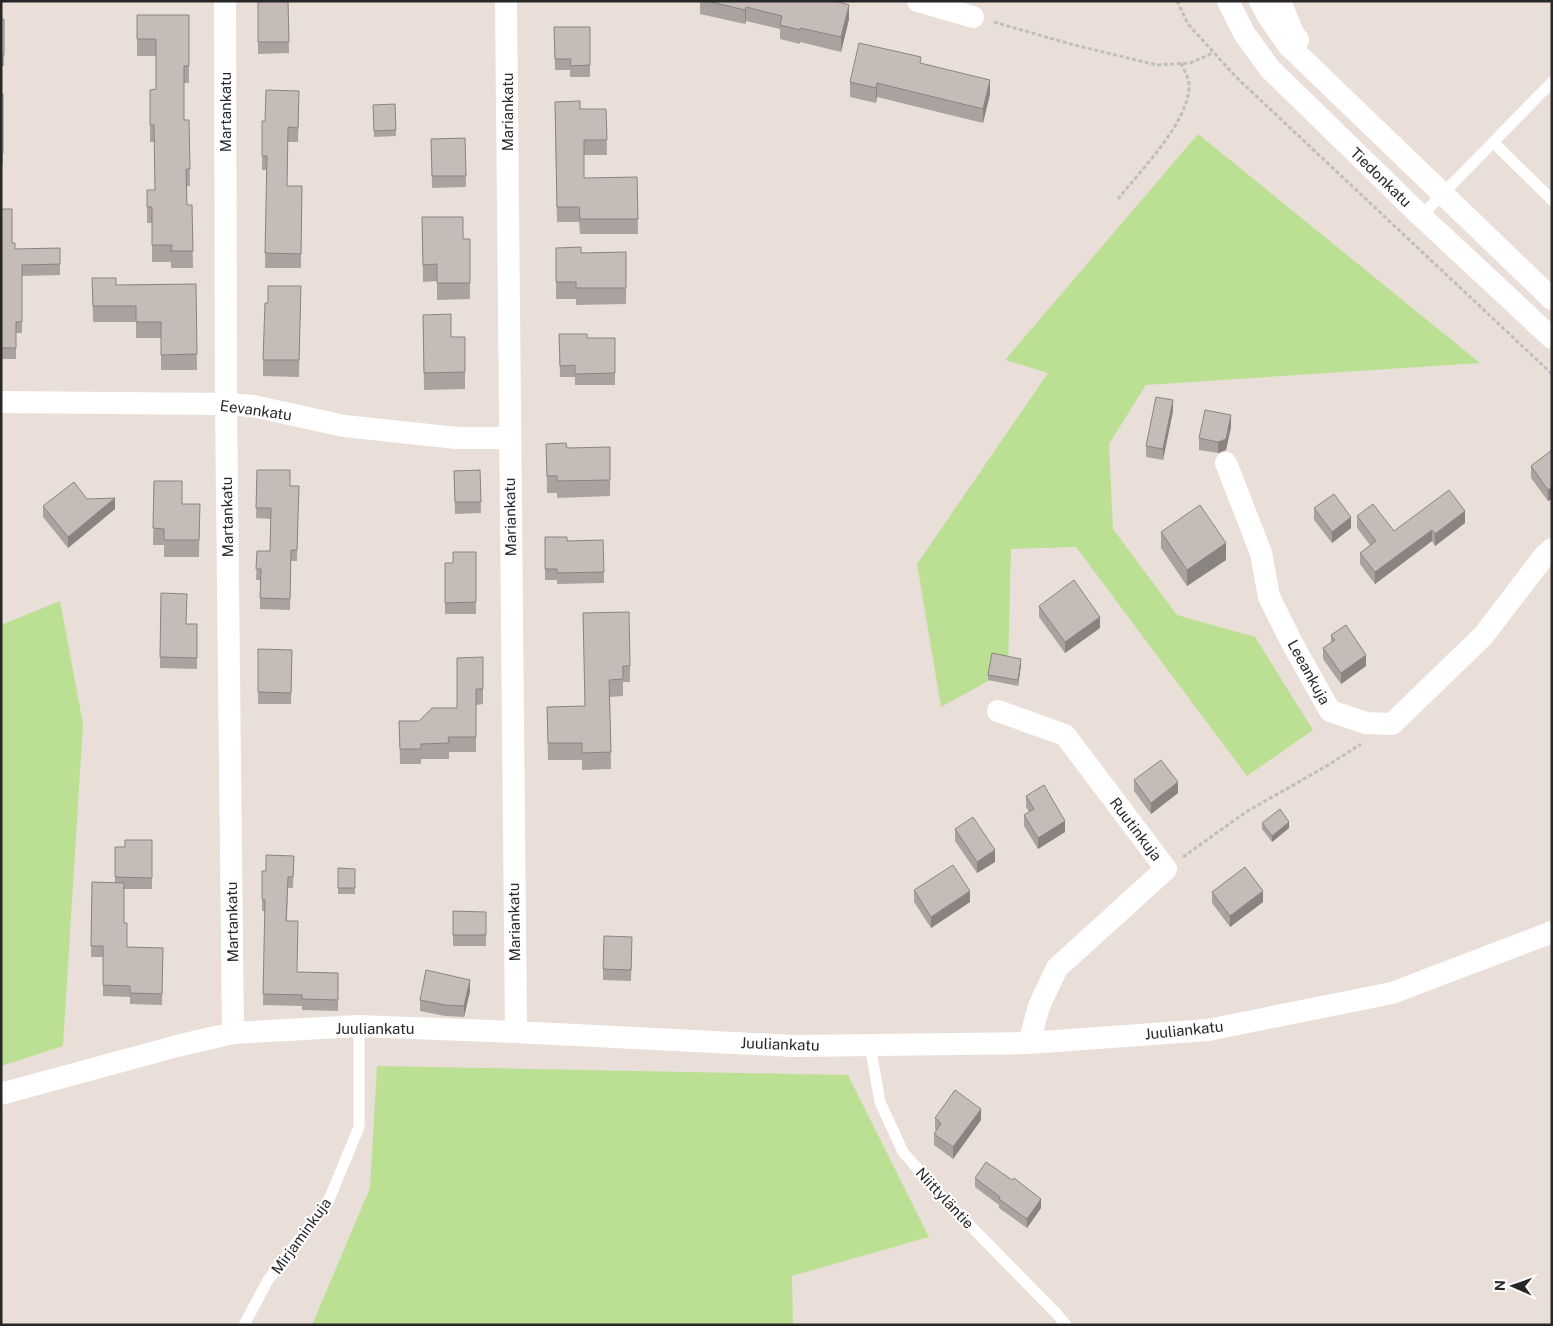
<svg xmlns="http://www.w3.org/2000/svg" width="1553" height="1326" font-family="'Public Sans',sans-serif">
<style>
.green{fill:#bbe094}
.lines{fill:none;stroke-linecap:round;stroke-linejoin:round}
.path{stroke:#bebebe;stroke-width:3;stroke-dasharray:4 2.5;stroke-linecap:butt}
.service{stroke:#fff;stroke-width:11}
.minor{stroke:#fff;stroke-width:22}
.wall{fill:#a9a29e}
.shaded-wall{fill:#8a8481}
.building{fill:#c5bcb8;stroke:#8a8481}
.labels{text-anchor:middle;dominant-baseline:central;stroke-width:4;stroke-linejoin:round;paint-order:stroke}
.street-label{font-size:15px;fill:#272727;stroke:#fff}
</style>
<rect width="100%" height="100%" fill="#eadfd8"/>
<path class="green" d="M 1198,134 L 1480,363 L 1146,385 L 1109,444 L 1113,529 L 1177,615 L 1255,637 L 1313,730 L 1247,776 L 1076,547 L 1011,549 L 1008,670 L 941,707 L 917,564 L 1048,373 L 1005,360 Z
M 60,601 L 83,724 L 63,1046 L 1,1066 L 1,625 Z
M 377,1066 L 848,1075 L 929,1237 L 792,1276 L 793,1325 L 312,1325 L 370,1188 Z"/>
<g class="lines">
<path class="path" d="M 1177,1 L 1188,24 L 1236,77 L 1552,374
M 994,22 L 1074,45 L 1157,65 L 1190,63 L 1213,53
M 1118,199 C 1140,171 1190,121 1189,85 C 1189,78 1184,70 1181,63
M 1183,857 L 1246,812 L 1330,764 L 1361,744"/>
<path class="service" d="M 1493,142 L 1552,200
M 1421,216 L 1552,82
M 870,1045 L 880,1102 L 903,1152 L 945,1200 L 1056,1313 L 1066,1325
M 244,1325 L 268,1280 L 328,1202 L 359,1127 L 359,1026"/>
<path class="minor" d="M 225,1 L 226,404 L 233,1033
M 506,1 L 516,1032
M 918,1 L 973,17
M 1228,1 L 1244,33 L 1270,69 L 1421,216 L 1552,338
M 1260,1 L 1268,16 L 1288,45 L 1552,299
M 1280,1 L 1292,31 L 1298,40
M 1,402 L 226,404 L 253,406 L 344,426 L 457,438 L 510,438
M 1226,463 L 1261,553 L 1269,597 L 1292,643 L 1330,711 L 1366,723 L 1392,724 L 1483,636 L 1545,555 L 1552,549
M 998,711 L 1065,735 L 1166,869 L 1057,968 L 1039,1006 L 1029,1043
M 1,1094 L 181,1045 L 233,1033 L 359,1026 L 516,1032 L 795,1046 L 1029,1043 L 1208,1030 L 1392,993 L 1552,932"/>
</g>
<path class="wall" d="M 258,1 L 288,1 L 289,53 L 258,54 Z
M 700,1 L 835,1 L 849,19 L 841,52 L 800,42 L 800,44 L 780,39 L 780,29 L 746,21 L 745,24 L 700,14 Z
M 137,15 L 189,15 L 189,83 L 184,83 L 184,120 L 189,120 L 190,186 L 187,186 L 187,205 L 192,205 L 193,268 L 171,268 L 171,262 L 152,262 L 152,223 L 147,223 L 147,190 L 155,190 L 154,142 L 150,142 L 150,90 L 156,89 L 156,56 L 137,56 Z
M 1,19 L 4,19 L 4,66 L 1,66 Z
M 554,27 L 590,27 L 590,77 L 570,77 L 570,70 L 555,70 Z
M 921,63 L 990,94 L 983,123 L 877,97 L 876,103 L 850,97 L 850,82 Z
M 1,94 L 3,94 L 3,165 L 1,165 Z
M 395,104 L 396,136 L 374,137 L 373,105 Z
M 299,105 L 298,142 L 288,142 L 287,186 L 302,186 L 301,268 L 265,268 L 267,170 L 262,170 L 262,121 L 265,121 Z
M 580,109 L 606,109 L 607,155 L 584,155 L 584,178 L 637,177 L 638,234 L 580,234 L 579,222 L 557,222 L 555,116 Z
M 465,138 L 466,187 L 432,188 L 431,139 Z
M 1,209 L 12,243 L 15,249 L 60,248 L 60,275 L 22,276 L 22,333 L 16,333 L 16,359 L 1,359 Z
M 422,217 L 463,239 L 470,239 L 470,299 L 437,300 L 437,281 L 423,282 Z
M 556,248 L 581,253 L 626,252 L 626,304 L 576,305 L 576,299 L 556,299 Z
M 92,278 L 116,285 L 196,284 L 197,370 L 161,370 L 161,338 L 136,338 L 136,322 L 93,322 Z
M 301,286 L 299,377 L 263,376 L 263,360 L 268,303 Z
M 423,315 L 451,337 L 465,337 L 465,389 L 424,390 Z
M 559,334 L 587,338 L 615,338 L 615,385 L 575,385 L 575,377 L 560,377 Z
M 1173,411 L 1163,460 L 1146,457 L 1146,446 Z
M 1231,427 L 1226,450 L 1218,453 L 1199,450 L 1199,438 Z
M 546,444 L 567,448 L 610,480 L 610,496 L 557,498 L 557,493 L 547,493 Z
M 1552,450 L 1552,499 L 1548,501 L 1531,478 L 1531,466 Z
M 257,470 L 290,486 L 299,486 L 297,561 L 291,561 L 290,610 L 260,609 L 260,580 L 256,580 L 257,551 L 270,551 L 271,519 L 256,518 Z
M 480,470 L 481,513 L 455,514 L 454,471 Z
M 154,481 L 182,504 L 200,504 L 199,557 L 164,557 L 164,545 L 153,545 Z
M 87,499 L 115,509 L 68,548 L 43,517 L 43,506 Z
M 1314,508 L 1351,528 L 1332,543 L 1314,520 Z
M 1357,516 L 1394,531 L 1465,523 L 1435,546 L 1432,541 L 1375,584 L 1360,564 L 1360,553 L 1370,545 L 1357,528 Z
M 1161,532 L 1226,560 L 1187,586 L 1161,548 Z
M 545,537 L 567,541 L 604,572 L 604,583 L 557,584 L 557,580 L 545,580 Z
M 476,552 L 476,614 L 445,614 L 445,563 L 453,563 Z
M 161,593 L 187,624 L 197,624 L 197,669 L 160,668 Z
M 1039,606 L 1100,628 L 1065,653 L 1039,617 Z
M 583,613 L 630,666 L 630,682 L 623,682 L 623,696 L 610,697 L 611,769 L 582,770 L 582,760 L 548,760 L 547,707 L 585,706 Z
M 1331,635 L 1366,666 L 1341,684 L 1323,659 L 1323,648 L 1331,643 Z
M 258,649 L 292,650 L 291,704 L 258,704 Z
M 483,657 L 483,704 L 476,705 L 476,752 L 449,752 L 449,759 L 421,759 L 421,764 L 400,764 L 399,721 L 419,721 L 457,708 Z
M 1021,665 L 1018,686 L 988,680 L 988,675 Z
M 1134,780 L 1178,793 L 1151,814 L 1134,791 Z
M 1026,796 L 1065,832 L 1038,849 L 1024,826 L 1024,815 L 1029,812 L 1026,807 Z
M 1262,823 L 1289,828 L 1272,842 L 1262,829 Z
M 955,829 L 995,862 L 977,873 L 955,841 Z
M 152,840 L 152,889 L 124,889 L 124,923 L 127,947 L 163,948 L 162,1005 L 130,1004 L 130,997 L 103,996 L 103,957 L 91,957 L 92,882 L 115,883 L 115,847 L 125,847 Z
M 294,856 L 293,888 L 288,888 L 287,921 L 297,972 L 338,973 L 338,1011 L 302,1010 L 302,1006 L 263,1005 L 265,911 L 262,911 L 262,871 L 266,871 Z
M 338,868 L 355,869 L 355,894 L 338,894 Z
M 914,890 L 970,902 L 931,928 L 914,902 Z
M 1212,892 L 1263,902 L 1230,927 L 1212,903 Z
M 453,911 L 486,912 L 486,946 L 453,946 Z
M 632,948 L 631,981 L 603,980 L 603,969 Z
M 470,991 L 464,1017 L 445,1016 L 420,1011 L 420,1000 Z
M 935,1118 L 981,1120 L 953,1159 L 934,1145 L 934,1134 L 936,1130 L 935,1129 Z
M 975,1178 L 1041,1208 L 1027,1228 L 999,1208 L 999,1205 L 975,1187 Z"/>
<path class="shaded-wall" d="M 849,5 L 849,19 L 841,52 L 841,37 Z
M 746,7 L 746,21 L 745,24 L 745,10 Z
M 990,80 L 990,94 L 983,123 L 983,109 Z
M 877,83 L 877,97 L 876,103 L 876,88 Z
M 1173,400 L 1173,411 L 1163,460 L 1163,449 Z
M 1231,415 L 1231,427 L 1226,450 L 1218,453 L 1218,442 Z
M 1552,487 L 1552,499 L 1548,501 L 1548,490 Z
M 115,498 L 115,509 L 68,548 L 68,537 Z
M 1465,511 L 1465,523 L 1435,546 L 1435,534 Z
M 1351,517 L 1351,528 L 1332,543 L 1332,532 Z
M 1432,530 L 1432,541 L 1375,584 L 1375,572 Z
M 1226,543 L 1226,560 L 1187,586 L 1187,570 Z
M 1100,617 L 1100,628 L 1065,653 L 1065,642 Z
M 1366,655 L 1366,666 L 1341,684 L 1341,673 Z
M 1021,659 L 1021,665 L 1018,686 L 1018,680 Z
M 1178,782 L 1178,793 L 1151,814 L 1151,803 Z
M 1065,821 L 1065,832 L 1038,849 L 1038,838 Z
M 1289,822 L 1289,828 L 1272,842 L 1272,836 Z
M 995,850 L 995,862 L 977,873 L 977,862 Z
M 970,891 L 970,902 L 931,928 L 931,917 Z
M 1263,891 L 1263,902 L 1230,927 L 1230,916 Z
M 470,980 L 470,991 L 464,1017 L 464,1006 Z
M 981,1109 L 981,1120 L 953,1159 L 953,1147 Z
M 1041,1199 L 1041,1208 L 1027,1228 L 1027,1219 Z"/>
<path class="building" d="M 258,1 L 288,1 L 289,42 L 258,42 Z
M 707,1 L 835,1 L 849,5 L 841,37 L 800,28 L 800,30 L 780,25 L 782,16 L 746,7 L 745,10 Z
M 137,15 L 189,15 L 189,66 L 184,66 L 184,120 L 189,120 L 190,169 L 186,169 L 187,205 L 192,205 L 193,251 L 171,251 L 172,245 L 152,245 L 152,207 L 147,207 L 147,190 L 155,190 L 154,125 L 150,125 L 150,90 L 156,89 L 156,39 L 137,39 Z
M 1,19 L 4,19 L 4,55 L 1,55 Z
M 554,27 L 590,27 L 590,65 L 570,66 L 571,59 L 555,59 Z
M 859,43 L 921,57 L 920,63 L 990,80 L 983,109 L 877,83 L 876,88 L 850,82 Z
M 266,90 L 299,91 L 298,128 L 288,127 L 287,186 L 302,186 L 301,254 L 265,253 L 267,156 L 262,156 L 262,121 L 265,121 Z
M 1,94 L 3,94 L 3,153 L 1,153 Z
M 580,101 L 580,109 L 606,109 L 607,140 L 584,140 L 584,178 L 637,177 L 638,219 L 580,219 L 579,207 L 557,207 L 555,102 Z
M 395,104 L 396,130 L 374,131 L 373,105 Z
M 465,138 L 466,176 L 432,176 L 431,139 Z
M 1,209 L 12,209 L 12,243 L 15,243 L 15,249 L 60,248 L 60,264 L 22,265 L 22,322 L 16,322 L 16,348 L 1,348 Z
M 422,217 L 463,217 L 463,239 L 470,239 L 470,283 L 437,283 L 437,264 L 423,265 Z
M 581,247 L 581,253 L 626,252 L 626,288 L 576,288 L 576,282 L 556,282 L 556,248 Z
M 92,278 L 116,278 L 116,285 L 196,284 L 197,354 L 161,355 L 161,322 L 136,322 L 136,306 L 93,306 Z
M 268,286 L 301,286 L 299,360 L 263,360 L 265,303 L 268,303 Z
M 451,314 L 451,337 L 465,337 L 465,372 L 424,373 L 423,315 Z
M 559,334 L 587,334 L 587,338 L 615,338 L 615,373 L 575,374 L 575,365 L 560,366 Z
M 1156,397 L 1173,400 L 1163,449 L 1146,446 Z
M 1205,410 L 1231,415 L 1226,439 L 1218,442 L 1199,438 Z
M 566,443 L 567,448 L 610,447 L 610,480 L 557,481 L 557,476 L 547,476 L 546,444 Z
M 1552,450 L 1552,487 L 1548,490 L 1531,466 Z
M 257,470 L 290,470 L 290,486 L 299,486 L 297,550 L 291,550 L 290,599 L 260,598 L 261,569 L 256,569 L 257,551 L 270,551 L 271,508 L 256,508 Z
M 480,470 L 481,502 L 455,502 L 454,471 Z
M 154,481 L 182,481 L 182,504 L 200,504 L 199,540 L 164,540 L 164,529 L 153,528 Z
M 74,482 L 87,499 L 115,498 L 68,537 L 43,506 Z
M 1449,490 L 1465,511 L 1435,534 L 1432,530 L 1375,572 L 1360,553 L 1376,541 L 1357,516 L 1373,504 L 1394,531 Z
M 1334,494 L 1351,517 L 1332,532 L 1314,508 Z
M 1200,505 L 1226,543 L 1187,570 L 1161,532 Z
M 545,537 L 567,537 L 567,541 L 603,540 L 604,572 L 557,573 L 557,569 L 545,569 Z
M 453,552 L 476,552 L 476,602 L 445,603 L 445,563 L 453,563 Z
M 1074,580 L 1100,617 L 1065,642 L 1039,606 Z
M 161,593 L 187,594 L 186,624 L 197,624 L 197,658 L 160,657 Z
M 629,612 L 630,666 L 623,666 L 623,679 L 609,680 L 611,752 L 582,753 L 582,743 L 548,743 L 547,707 L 585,706 L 583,613 Z
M 1346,625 L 1366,655 L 1341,673 L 1323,648 L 1335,640 L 1331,635 Z
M 258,649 L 292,650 L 291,693 L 258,692 Z
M 992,653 L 1021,659 L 1018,680 L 988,675 Z
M 483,657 L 483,689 L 476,689 L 476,737 L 448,737 L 449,743 L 421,744 L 421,749 L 400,749 L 399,721 L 419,721 L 432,708 L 457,708 L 457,658 Z
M 1161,760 L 1178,782 L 1151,803 L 1134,780 Z
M 1044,785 L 1065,821 L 1038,838 L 1024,815 L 1034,809 L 1026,796 Z
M 1280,809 L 1289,822 L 1272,836 L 1262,823 Z
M 973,817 L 995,850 L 977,862 L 955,829 Z
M 125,840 L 152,840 L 152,878 L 115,877 L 115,847 L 125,847 Z
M 266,855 L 294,856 L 293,877 L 288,877 L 286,921 L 298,921 L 297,972 L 338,973 L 338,1000 L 302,999 L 302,995 L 263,994 L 265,900 L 262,899 L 262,871 L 266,871 Z
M 953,865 L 970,891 L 931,917 L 914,890 Z
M 1245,867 L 1263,891 L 1230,916 L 1212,892 Z
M 338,868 L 355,869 L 355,888 L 338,888 Z
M 92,882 L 124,883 L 124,923 L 127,923 L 127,947 L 163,948 L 162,994 L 130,993 L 130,986 L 103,985 L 103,946 L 91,946 Z
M 453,911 L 486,912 L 486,935 L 453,935 Z
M 604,936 L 632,937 L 631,970 L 603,969 Z
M 426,970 L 470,980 L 464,1006 L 445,1005 L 420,1000 Z
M 955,1090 L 981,1109 L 953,1147 L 934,1134 L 941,1123 L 935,1118 Z
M 986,1162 L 1012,1180 L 1014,1178 L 1041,1199 L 1027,1219 L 999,1199 L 1000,1197 L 975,1178 Z"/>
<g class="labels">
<g class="street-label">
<text transform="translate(225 112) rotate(-90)">Martankatu</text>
<text transform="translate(507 112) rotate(-90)">Mariankatu</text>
<text transform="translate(1381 177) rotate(44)">Tiedonkatu</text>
<text transform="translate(256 410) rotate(8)">Eevankatu</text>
<text transform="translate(227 517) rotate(-91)">Martankatu</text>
<text transform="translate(510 517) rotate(-91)">Mariankatu</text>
<text transform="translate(1309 672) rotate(61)">Leeankuja</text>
<text transform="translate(1136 829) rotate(53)">Ruutinkuja</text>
<text transform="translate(232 922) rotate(-91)">Martankatu</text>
<text transform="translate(514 922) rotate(-91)">Mariankatu</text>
<text x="375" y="1028">Juuliankatu</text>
<text transform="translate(1184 1030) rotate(-6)">Juuliankatu</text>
<text transform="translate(780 1044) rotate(2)">Juuliankatu</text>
<text transform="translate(945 1198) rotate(47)">Niittyläntie</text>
<text transform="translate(301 1236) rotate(-54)">Mirjaminkuja</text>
</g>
</g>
<rect width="1553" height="1326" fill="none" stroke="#272727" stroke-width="5"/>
<g transform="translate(1513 1286) rotate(272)" stroke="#ffffff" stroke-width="4" paint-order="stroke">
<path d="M0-4L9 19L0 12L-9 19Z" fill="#272727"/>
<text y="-8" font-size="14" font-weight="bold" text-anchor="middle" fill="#272727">N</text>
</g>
</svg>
